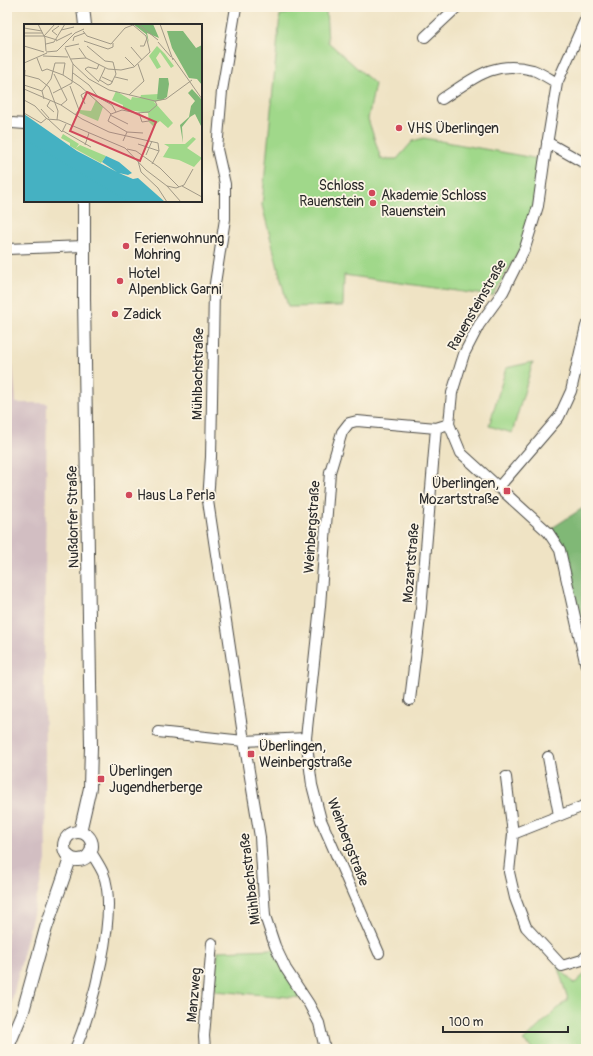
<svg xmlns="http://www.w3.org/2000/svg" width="593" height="1056" font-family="Pangolin,sans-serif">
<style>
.industrial{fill:#d2bec2}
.green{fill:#a0d88a;stroke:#66825a}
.forest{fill:#80b876;stroke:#567250}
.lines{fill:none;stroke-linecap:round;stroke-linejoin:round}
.minor-casing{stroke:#484742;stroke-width:12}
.tertiary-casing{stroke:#484742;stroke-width:14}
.minor{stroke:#fff;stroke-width:10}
.tertiary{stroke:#fff;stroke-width:12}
.poi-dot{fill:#d1495b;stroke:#fcf5e5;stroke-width:1.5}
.labels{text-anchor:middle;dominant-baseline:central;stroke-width:3.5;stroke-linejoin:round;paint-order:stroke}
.poi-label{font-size:14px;fill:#2b2b2b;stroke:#fcf5e5;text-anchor:start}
.street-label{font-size:14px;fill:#2b2b2b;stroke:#fcf5e5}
.inset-river{fill:none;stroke:#45b1c2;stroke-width:2}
.inset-road{fill:none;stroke:#a19987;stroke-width:1}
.view{fill:#d1495b;fill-opacity:0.15;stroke:#d1495b;stroke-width:2}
.inset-edge{fill:none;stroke:#2b2b2b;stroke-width:2}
</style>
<rect width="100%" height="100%" fill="#fcf5e5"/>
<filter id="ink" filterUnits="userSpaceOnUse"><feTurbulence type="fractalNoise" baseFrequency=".025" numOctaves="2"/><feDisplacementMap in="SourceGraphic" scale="8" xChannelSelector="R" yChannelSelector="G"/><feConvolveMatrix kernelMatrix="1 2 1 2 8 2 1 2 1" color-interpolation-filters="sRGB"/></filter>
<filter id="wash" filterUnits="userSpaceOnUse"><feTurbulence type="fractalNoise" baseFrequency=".012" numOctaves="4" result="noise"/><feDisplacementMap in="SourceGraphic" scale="16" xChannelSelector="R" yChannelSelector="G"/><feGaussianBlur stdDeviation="0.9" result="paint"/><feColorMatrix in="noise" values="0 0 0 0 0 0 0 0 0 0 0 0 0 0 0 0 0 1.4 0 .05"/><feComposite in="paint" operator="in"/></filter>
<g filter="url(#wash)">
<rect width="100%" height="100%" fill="#efe3c4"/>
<path class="industrial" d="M 7,366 L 13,366 L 16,403 L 47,403 L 44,664 L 46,860 L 7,1021 Z"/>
<path class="green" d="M 298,7 L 321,7 L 326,9 L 328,42 L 375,84 L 368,119 L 381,159 L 397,159 L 413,141 L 424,138 L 539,159 L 534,205 L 521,248 L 493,296 L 344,275 L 343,306 L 288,307 L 262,205 L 280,15 L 295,12 Z
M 533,362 L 512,433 L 489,426 L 506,368 Z
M 274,949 L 301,998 L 215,991 L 218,951 Z
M 557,965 L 574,984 L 586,973 L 586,1049 L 533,1049 L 523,1041 L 568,999 Z"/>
<path class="forest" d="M 586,506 L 586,561 L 584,562 L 586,574 L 586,650 L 566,553 L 552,528 Z"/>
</g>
<g filter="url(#ink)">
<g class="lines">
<g class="minor-casing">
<path id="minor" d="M 236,7 L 222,91 L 217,149 L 225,184 L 225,219 L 214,290 L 211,457 L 208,501 L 244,741 L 260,837 L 265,916 L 275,946 L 286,969 L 309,1004 L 319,1023 L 325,1049
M 586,18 L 557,83 L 544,163 L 538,206 L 525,248 L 503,292 L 479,325 L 464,354 L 452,393 L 449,424 L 461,453 L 548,532 L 560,550 L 586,666
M 425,37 L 457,7
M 442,99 C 473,79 493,59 533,70 C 541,73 550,79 557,83
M 12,123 L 25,124
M 547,142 L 586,164
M 7,249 L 84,246
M 498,488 L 559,417 L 571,391 L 586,326
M 410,700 L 421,609 L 436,428
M 158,732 L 244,741 L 306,738 L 320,606 L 330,472 L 342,432 L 349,423 L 357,421 L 436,428 L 449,424
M 306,738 L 312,785 L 321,820 L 379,953
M 548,757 L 559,815
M 506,777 L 513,834
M 586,805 L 513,834 L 509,872 L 515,898 L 526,927 L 562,966 L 582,960 L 586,956
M 75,1049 C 92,1012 119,911 103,873 C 100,866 95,859 91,852
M 205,1049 L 204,1036 L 212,943"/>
</g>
<g class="tertiary-casing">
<path id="tertiary" d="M 83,7 L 85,25
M 80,832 L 90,788 L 91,746 L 84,298 L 84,201
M64 846a14 14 0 1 1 28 0a14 14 0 1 1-28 0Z
M 7,1049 L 23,1011 L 46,928 L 70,859"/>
</g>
<use href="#minor" class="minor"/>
<use href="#tertiary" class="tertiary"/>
</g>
</g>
<g class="poi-dot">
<circle cx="399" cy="128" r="4"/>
<circle cx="372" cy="193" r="4"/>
<circle cx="373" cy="203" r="4"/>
<circle cx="126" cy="246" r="4"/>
<circle cx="120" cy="281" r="4"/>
<circle cx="115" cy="314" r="4"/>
<rect x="503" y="487" width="8" height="8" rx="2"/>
<circle cx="129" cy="495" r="4"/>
<rect x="247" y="750" width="8" height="8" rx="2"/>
<rect x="97" y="775" width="8" height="8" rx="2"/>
</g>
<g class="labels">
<g class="poi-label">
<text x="407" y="128">VHS Überlingen</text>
<text x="364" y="185" text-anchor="end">Schloss<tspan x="364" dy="16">Rauenstein</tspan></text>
<text x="381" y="195">Akademie Schloss<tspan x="381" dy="16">Rauenstein</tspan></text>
<text x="134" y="238">Ferienwohnung<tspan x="134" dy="16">Mohring</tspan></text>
<text x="128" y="273">Hotel<tspan x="128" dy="16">Alpenblick Garni</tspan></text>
<text x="123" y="314">Zadick</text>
<text x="499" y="483" text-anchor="end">Überlingen,<tspan x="499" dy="16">Mozartstraße</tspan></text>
<text x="137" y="495">Haus La Perla</text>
<text x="259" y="746">Überlingen,<tspan x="259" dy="16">Weinbergstraße</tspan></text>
<text x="109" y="771">Überlingen<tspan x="109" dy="16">Jugendherberge</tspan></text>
</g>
<g class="street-label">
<text transform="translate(477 305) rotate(-60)">Rauensteinstraße</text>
<text transform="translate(198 374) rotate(-89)">Mühlbachstraße</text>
<text transform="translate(73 517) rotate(-91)">Nußdorfer Straße</text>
<text transform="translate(312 527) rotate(-86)">Weinbergstraße</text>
<text transform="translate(411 563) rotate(-85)">Mozartstraße</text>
<text transform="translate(348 842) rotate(69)">Weinbergstraße</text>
<text transform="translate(250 879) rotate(-97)">Mühlbachstraße</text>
<text transform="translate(194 995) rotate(-85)">Manzweg</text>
</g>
</g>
<g transform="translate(24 24)">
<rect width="178" height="178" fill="#efe3c4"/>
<path d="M 133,22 L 141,30 L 150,42 L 147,44 L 136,28 L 132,34 L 137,43 L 133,45 L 125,32 ZM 92,67 L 107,76 L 108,73 L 116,74 L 117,71 L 135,70 L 138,76 L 130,78 L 133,81 L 126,88 L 133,81 L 149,99 L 144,104 L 136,97 L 129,102 L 125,98 L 124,89 L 99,85 L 99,81 L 88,76 ZM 72,76 L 79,83 L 74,97 L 55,89 L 56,86 L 67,87 ZM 39,110 L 55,120 L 52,124 L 56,121 L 82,132 L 77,139 L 46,122 L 46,119 L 37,114 ZM 169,113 L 172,115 L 163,124 L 178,134 L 170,143 L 155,136 L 133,132 L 139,133 L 145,123 L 140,120 L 161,120 Z" fill="#a0d88a"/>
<path d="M 109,0 L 129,0 L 135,14 L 123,9 L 125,19 L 122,10 ZM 143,7 L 159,7 L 172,24 L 178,21 L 178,61 L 173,55 L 165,54 L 148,24 ZM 135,54 L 144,54 L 145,60 L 143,73 L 138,76 L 133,75 ZM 168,65 L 178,76 L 178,104 L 171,90 L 166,93 L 158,103 L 159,119 L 156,101 L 165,93 L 167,82 L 171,77 L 164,69 Z" fill="#80b876"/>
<path d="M 0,90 L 53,127 L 93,148 L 78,138 L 82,132 L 95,138 L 108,149 L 104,151 L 95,149 L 109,155 L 114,154 L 141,178 L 0,178 Z" fill="#45b1c2"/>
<path class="inset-river" d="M 0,115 L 105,178"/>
<path class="inset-road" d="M 14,0 L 21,14 L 22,27M 114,0 L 134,16M 136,0 L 149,36M 0,4 L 18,7M 37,6 L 50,3M 0,9 L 19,9M 33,11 L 28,7 L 35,2M 0,12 L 20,12M 20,12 L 31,0M 20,12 L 33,16M 32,17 L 48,9M 49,17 L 50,13 L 61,9M 60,17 L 84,25 L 89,23 L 89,19M 134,18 L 147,33M 22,20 L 30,18 L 41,0M 0,22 L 20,28M 63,22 L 81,37 L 89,38 L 92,50 L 87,60 L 84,61 L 76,56M 116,22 L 120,22 L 123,14M 41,23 L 55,20M 107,23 L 118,36M 55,24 L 62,34M 22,28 L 33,27 L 51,9 L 60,5M 19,32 L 44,33M 101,33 L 111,43M 13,34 L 18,47 L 23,45 L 39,51 L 56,62 L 87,90 L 98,86 L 113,89 L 125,88 L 133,81 L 131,77M 149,34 L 178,75M 47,35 L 62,34 L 84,45 L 97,46 L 110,43 L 126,28 L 122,12 L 109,1 L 101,4 L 87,20 L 63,12 L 59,7M 0,39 L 23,29M 49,40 L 65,55 L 85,66 L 131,77 L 142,75 L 168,56M 75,40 L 73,45 L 64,43 L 61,45 L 75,58M 49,49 L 65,61 L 74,73M 30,50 L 43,76 L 37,81M 0,51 L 15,55 L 25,63 L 34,87 L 33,96M 78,53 L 89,58M 91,53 L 104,56M 75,57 L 81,44M 0,61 L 18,67 L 20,75M 0,62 L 1,46M 46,62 L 55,86 L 51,91M 0,65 L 37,81 L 58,95 L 85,108 L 134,119 L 135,127 L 128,140M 18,67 L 27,55 L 31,39 L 41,39 L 39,51M 29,69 L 48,59 L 49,40 L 41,24M 105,71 L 120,57 L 114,40M 74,73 L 88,81 L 92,88M 0,76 L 11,82 L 23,95 L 35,96 L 101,124 L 122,146 L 143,162 L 152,164 L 160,161 L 169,145M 26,77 L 23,82 L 30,88M 61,80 L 57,71 L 62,68M 17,85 L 25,94M 0,89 L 17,99 L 23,94M 115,89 L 118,98 L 125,97 L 125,94M 87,90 L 84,97 L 103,108 L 99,117M 86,91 L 104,100M 24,95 L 38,108 L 42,100M 39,107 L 67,123M 103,108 L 119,109M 114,120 L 135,127M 61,121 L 65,109M 103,125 L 112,127 L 136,144 L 155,163M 122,131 L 128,117M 114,137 L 117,148 L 134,164 L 143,178M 143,162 L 157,178M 158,162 L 178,173"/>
<path class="view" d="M 63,68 L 132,98 L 116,137 L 46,107 Z"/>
<rect width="178" height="178" class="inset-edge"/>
</g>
<rect width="593" height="1056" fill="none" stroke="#fcf5e5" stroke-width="24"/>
<path d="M443 1026v6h125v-6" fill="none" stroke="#2b2b2b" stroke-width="2"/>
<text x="449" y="1026" font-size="12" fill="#2b2b2b" stroke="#fcf5e5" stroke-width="3" paint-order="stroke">100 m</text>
</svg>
